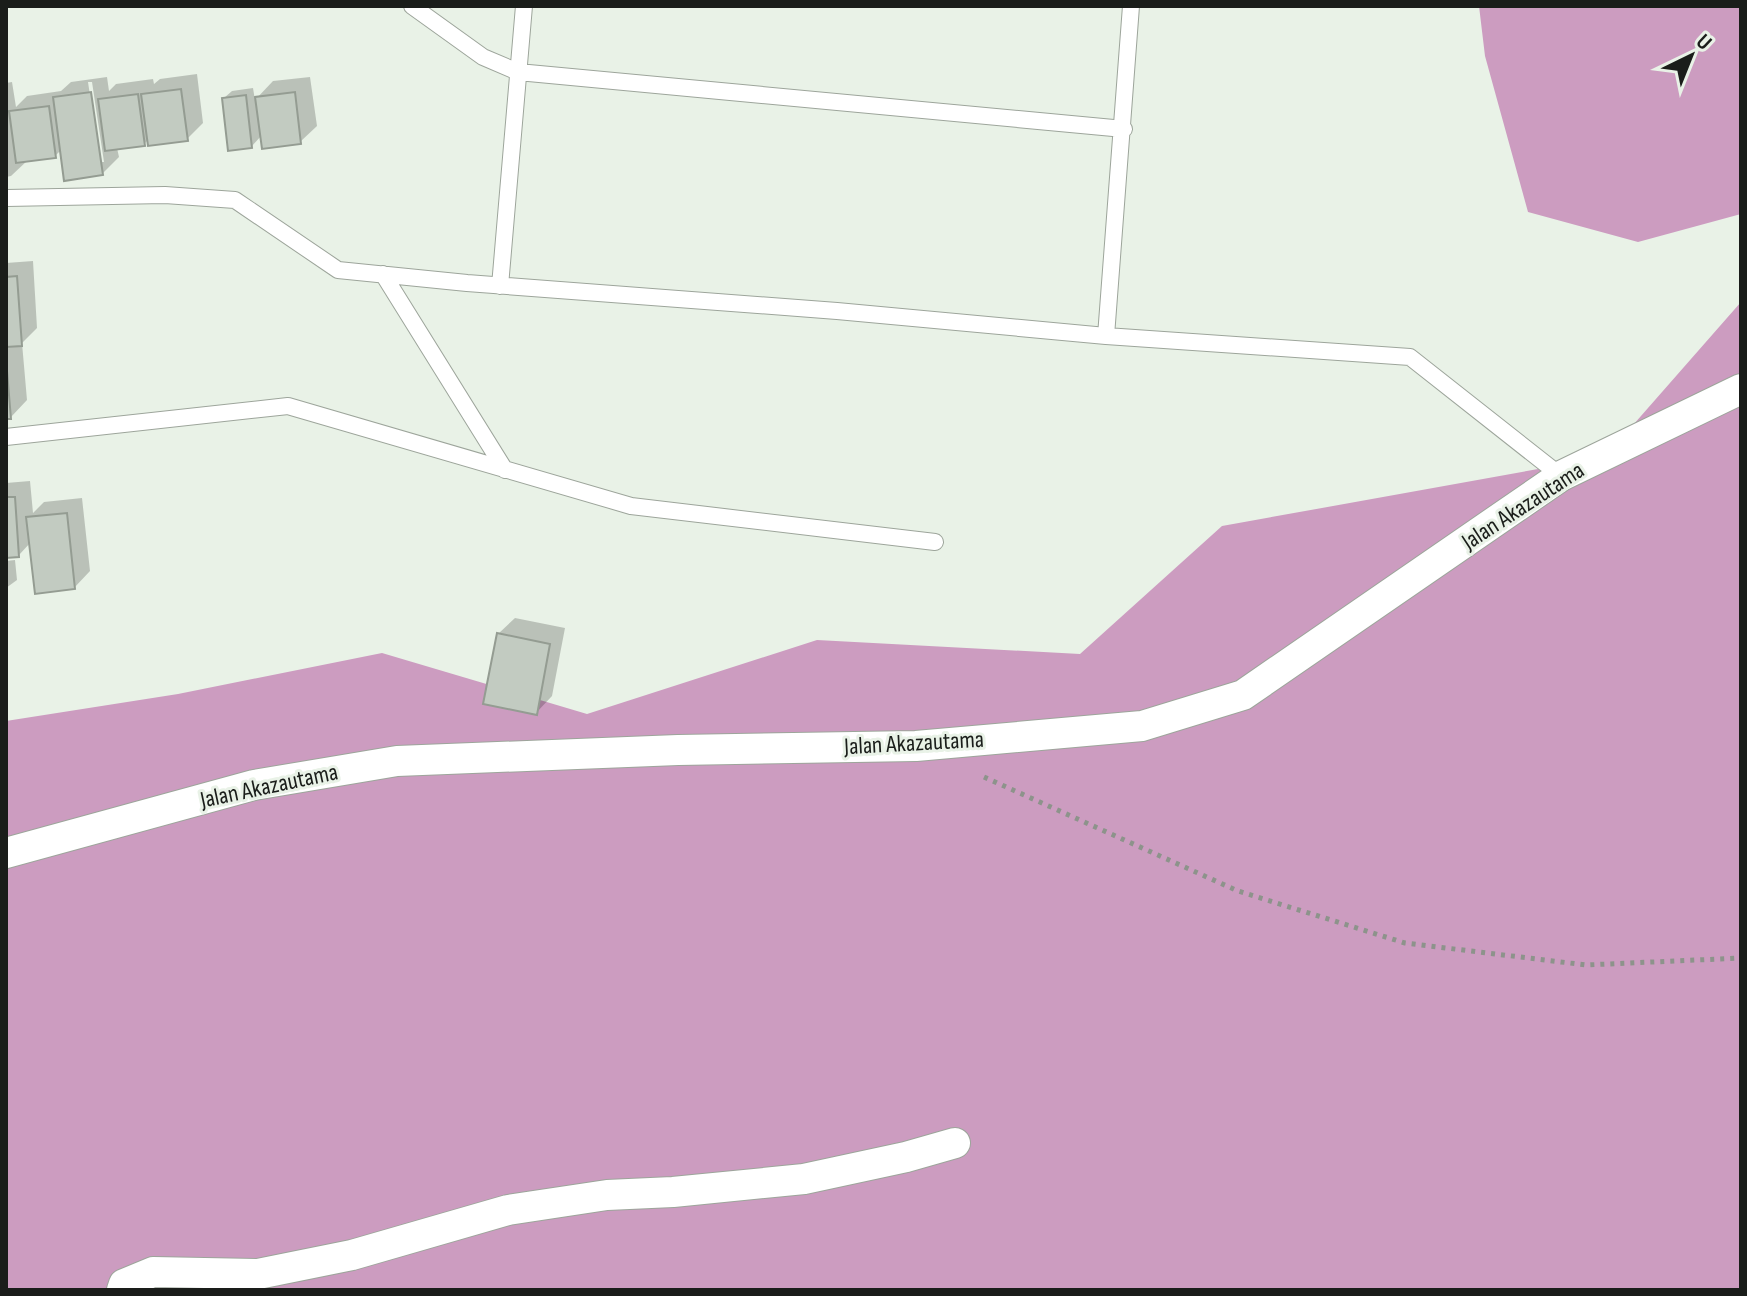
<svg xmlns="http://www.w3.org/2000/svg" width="1747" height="1296" font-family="'Sofia Sans Condensed',sans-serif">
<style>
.forest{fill:#cc9cc0}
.shadow{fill:#0003;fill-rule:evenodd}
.building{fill:#c2cbc1;stroke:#949c92;stroke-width:2}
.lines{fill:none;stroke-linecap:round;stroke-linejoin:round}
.lane-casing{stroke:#9da59b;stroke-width:18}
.street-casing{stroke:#9da59b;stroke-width:32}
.path{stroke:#8d938b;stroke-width:5;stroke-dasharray:4 6;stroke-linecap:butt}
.lane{stroke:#fff;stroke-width:16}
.street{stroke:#fff;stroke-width:30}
.labels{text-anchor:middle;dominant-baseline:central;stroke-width:6;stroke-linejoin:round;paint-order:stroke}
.street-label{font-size:24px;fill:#1a1d1a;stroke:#e9f2e7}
</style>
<rect width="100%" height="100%" fill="#e9f2e7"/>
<path class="forest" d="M 1479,6 L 1741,6 L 1741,214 L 1638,242 L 1528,212 L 1485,56 Z
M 1741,302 L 1741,1290 L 6,1290 L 6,721 L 178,694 L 382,653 L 587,714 L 817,640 L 1080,654 L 1222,526 L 1605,457 Z"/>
<path class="shadow" d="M 197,74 L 203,123 L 187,139 L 149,139 L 144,144 L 117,148 L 119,157 L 103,173 L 62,149 L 55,156 L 28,160 L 11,176 L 6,177 L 6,83 L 12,82 L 16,107 L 27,96 L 61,91 L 71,82 L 107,77 L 109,91 L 116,84 L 153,79 L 154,84 L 160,79 ZM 88,82 L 92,82 L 104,162 L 100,162 Z
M 310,77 L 317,126 L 300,142 L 262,135 L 252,146 L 224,98 L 232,91 L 253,88 L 255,100 L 273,81 Z
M 33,261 L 37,328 L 22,343 L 27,400 L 11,417 L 6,417 L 6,263 Z
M 30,481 L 33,513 L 44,502 L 82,498 L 90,571 L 74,588 L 31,542 L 19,555 L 6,556 L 6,483 Z
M 15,560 L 17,580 L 6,588 L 6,561 Z
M 515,618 L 565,628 L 552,696 L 536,713 L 498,634 Z"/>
<path class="building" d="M 181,89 L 188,141 L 148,146 L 141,94 Z
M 91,92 L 103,175 L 64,181 L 53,97 Z
M 295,92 L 301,144 L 262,149 L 255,97 Z
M 138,94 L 145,146 L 105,151 L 98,99 Z
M 246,95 L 252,148 L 228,151 L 222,98 Z
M 49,106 L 56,158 L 16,163 L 9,111 Z
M 17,276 L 22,346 L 6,347 L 6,277 Z
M 6,359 L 11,419 L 6,419 Z
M 6,497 L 15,497 L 19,557 L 6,558 Z
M 67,513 L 75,589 L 35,594 L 26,517 Z
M 497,633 L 550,644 L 537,715 L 483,704 Z"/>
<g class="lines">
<g class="lane-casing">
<path id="lane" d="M 412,6 L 483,57 L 518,72 L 1124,129
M 6,198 L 165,195 L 235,200 L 338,270 L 467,283 L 837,311 L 1106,336 L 1410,357 L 1561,476
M 383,274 L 505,470
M 500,286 L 524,6
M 1106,336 L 1131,6
M 6,437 L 288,406 L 631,506 L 935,542"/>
</g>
<g class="street-casing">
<path id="street" d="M 6,853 L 254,785 L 397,761 L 678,750 L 916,746 L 1142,726 L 1243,695 L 1561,476 L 1741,389
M 122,1290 L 124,1284 L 153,1272 L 258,1274 L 352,1255 L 508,1210 L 607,1195 L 673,1192 L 804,1179 L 906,1157 L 955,1143"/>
</g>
<path class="path" d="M 984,777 L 1238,891 L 1405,943 L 1586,965 L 1741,958"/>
<use href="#lane" class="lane"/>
<use href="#street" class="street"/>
</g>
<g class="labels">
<g class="street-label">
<text transform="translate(1523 506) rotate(-33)">Jalan Akazautama</text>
<text transform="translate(914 743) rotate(-3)">Jalan Akazautama</text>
<text transform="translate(269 786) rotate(-12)">Jalan Akazautama</text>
</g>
</g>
<rect width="1747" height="1296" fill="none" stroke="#1a1d1a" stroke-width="16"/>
<g transform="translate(1691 56) rotate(43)" stroke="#e9f2e7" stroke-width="6" paint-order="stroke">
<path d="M0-6L14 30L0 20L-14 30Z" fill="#1a1d1a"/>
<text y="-12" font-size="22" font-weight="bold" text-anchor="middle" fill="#1a1d1a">U</text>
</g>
</svg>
